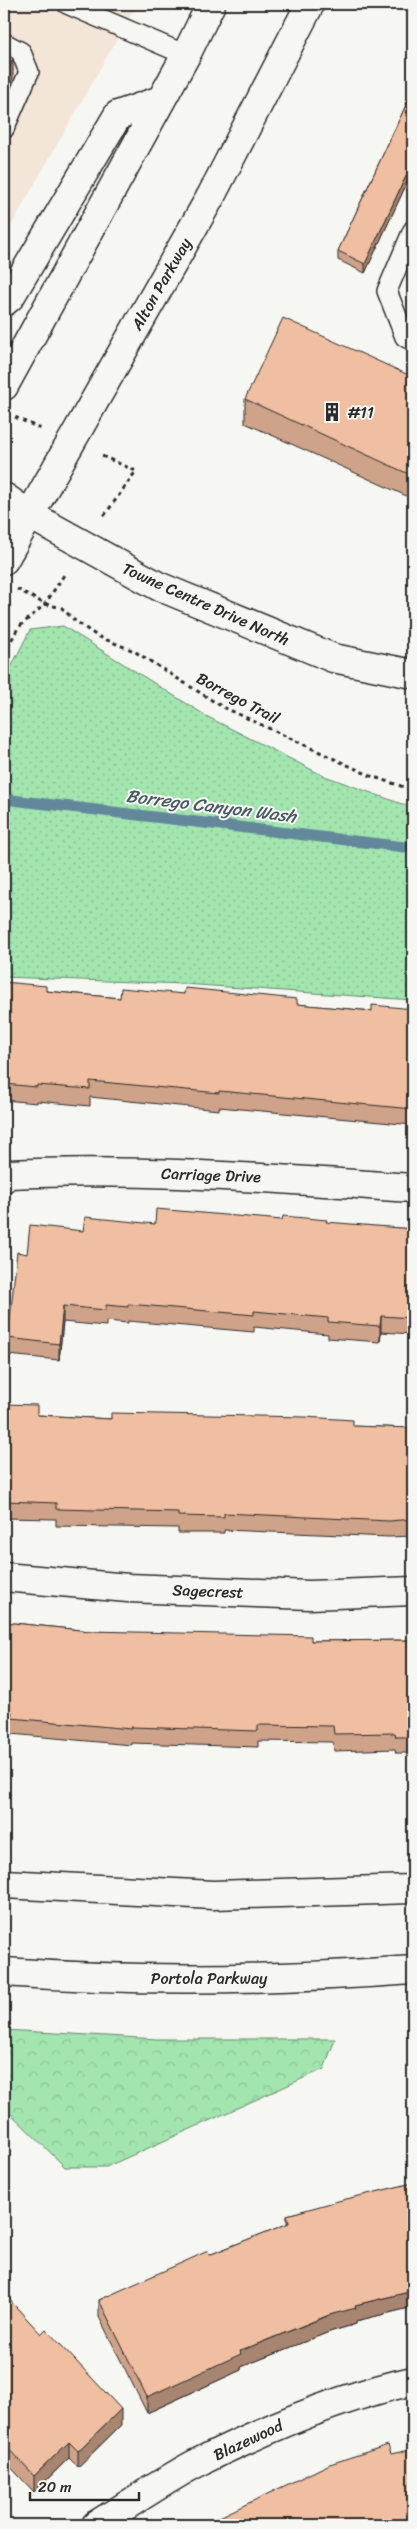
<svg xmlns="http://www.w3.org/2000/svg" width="417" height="2529" font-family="Sriracha,sans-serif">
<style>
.built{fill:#f4e5d9}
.grass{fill:url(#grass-dots);stroke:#66886d}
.park{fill:url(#park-crowns);stroke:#66886d}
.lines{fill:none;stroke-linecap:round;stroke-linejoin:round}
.stream{stroke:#63889c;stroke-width:11}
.service-casing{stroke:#2b2b2b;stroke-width:22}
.minor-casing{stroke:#2b2b2b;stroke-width:31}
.tertiary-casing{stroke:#2b2b2b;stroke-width:31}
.secondary-casing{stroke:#2b2b2b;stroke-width:31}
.primary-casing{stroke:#2b2b2b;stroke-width:31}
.path{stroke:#2b2b2b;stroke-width:3;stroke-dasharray:4 4;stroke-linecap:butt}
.service{stroke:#f6f6f2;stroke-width:19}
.minor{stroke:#f6f6f2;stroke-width:28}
.tertiary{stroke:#f6f6f2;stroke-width:28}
.secondary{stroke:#f6f6f2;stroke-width:28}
.primary{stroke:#f6f6f2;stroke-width:28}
.wall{fill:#cea38a;stroke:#2b2b2b}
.shaded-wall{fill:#a88570;stroke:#2b2b2b}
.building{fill:#f0bea0;stroke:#2b2b2b}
.labels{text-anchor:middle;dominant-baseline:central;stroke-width:4;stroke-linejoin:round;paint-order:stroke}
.street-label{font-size:16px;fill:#2b2b2b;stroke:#f6f6f2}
.poi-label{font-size:16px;fill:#2b2b2b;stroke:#f6f6f2;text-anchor:start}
.water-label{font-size:18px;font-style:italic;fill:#475a64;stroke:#f6f6f2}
</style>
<defs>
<pattern id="grass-dots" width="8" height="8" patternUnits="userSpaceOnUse" patternTransform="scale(1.25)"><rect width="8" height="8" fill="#a2e5af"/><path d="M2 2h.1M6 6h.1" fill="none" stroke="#8cc597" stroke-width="1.8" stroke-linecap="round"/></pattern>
<pattern id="park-crowns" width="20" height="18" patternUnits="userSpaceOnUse" patternTransform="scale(1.25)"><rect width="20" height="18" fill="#a2e5af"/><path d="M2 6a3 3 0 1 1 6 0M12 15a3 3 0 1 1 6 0" fill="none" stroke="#8cc597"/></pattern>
</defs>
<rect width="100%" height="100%" fill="#f6f6f2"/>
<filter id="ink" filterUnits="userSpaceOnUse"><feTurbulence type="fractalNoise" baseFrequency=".02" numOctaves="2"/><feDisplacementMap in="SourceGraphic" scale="10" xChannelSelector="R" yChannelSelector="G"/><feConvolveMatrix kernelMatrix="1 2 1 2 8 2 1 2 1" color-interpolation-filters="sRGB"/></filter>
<g filter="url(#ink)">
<path class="built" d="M 4,4 L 137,4 L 4,238 Z"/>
<path class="grass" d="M 63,626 L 208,717 L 322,775 L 413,808 L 413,1000 L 184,984 L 4,977 L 4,681 L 30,630 Z"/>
<path class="park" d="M 4,2030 L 157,2039 L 335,2039 L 324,2069 L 106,2167 L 65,2167 L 4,2107 Z"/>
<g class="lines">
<path class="stream" d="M 4,799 L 413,848"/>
<g class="service-casing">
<path id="service" d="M 67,4 L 186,55
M 4,43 L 21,52 L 29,72 L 4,129
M 413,230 L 387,291 L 405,337 L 413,341"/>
</g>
<g class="minor-casing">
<path id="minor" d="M 4,1178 L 9,1174 C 144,1168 279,1179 413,1188
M 4,1577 L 128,1588 L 310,1595 L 413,1591
M 96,2525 C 128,2505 160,2483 193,2465 C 261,2431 338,2397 413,2381"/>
</g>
<g class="tertiary-casing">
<path id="tertiary" d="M 30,515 L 158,586 L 333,658 L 413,674"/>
</g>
<g class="secondary-casing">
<path id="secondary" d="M 4,497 L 30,515
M 4,1884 L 213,1895 L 413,1889
M 4,1972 C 140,1982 277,1980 413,1970"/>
</g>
<g class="primary-casing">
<path id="primary" d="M 4,302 L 10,297 L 118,115 L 161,100
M 4,386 L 186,55 L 211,4
M 4,560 L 211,196 L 310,4"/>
</g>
<path class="path" d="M 15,417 L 41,429
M 102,456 L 136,471 L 102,519
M 17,589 L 45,604 L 62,608 L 74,620 L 97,636 L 134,651 L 221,706 L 371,776 L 413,790
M 4,654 L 18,628 L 45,604 L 66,572"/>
<use href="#service" class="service"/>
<use href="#minor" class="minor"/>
<use href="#tertiary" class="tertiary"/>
<use href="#secondary" class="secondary"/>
<use href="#primary" class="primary"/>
</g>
<path class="wall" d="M 413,90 L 413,170 L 365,273 L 338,260 L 338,251 Z
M 413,377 L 413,499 L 245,423 L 245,399 Z
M 4,982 L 46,991 L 120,998 L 184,994 L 372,1011 L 413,1009 L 413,1125 L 219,1107 L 219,1110 L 90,1097 L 90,1106 L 37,1101 L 37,1103 L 4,1100 Z
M 282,1220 L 413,1229 L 413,1334 L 381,1332 L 380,1342 L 328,1338 L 328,1334 L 254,1327 L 254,1332 L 128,1321 L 128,1323 L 106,1321 L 106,1326 L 63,1322 L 59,1360 L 8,1355 L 8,1338 L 27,1254 L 83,1231 L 155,1224 Z
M 4,1404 L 37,1415 L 111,1419 L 413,1428 L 413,1536 L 389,1537 L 224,1530 L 224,1533 L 178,1533 L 178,1528 L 56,1526 L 56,1519 L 4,1518 Z
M 4,1622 L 90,1631 L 311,1641 L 413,1640 L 413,1753 L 396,1753 L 395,1749 L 334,1751 L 333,1742 L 258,1741 L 258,1747 L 131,1743 L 131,1745 L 11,1734 L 11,1728 L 4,1728 Z
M 413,2183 L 413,2307 L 356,2321 L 356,2324 L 329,2332 L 241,2367 L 241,2370 L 147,2413 L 99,2317 L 99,2300 L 209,2255 L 287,2224 L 287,2215 Z
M 4,2294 L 121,2425 L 78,2467 L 69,2458 L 34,2492 L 4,2460 Z"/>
<path class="shaded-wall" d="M 13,58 L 13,78 L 4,101 L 4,81 Z
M 413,161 L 413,170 L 365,273 L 365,264 Z
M 63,1306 L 63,1322 L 59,1360 L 59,1344 Z
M 381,1316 L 381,1332 L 380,1342 L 380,1326 Z
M 413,2291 L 413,2307 L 356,2321 L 356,2324 L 329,2332 L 241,2367 L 241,2370 L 147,2413 L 147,2397 L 240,2351 L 355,2305 Z
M 121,2409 L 121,2425 L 78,2467 L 78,2451 Z
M 69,2442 L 69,2458 L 34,2492 L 34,2476 Z"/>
<path class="building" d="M 4,54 L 13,58 L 4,81 Z
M 413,90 L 413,161 L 365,264 L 338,251 Z
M 283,318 L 413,377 L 413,476 L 245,399 Z
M 4,982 L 46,986 L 46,991 L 120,998 L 121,988 L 184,994 L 185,988 L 297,999 L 297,1004 L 372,1011 L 372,1005 L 413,1009 L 413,1109 L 219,1091 L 219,1093 L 90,1081 L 90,1089 L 37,1085 L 37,1087 L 4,1084 Z
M 156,1209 L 282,1220 L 283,1216 L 327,1220 L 326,1222 L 413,1229 L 413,1318 L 381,1316 L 380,1326 L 328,1322 L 328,1318 L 254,1311 L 254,1315 L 128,1304 L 128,1307 L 106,1305 L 106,1310 L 63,1306 L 59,1344 L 8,1338 L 17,1252 L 27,1254 L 30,1225 L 83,1231 L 85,1217 L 155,1224 Z
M 4,1404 L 37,1405 L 37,1415 L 111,1419 L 111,1413 L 305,1417 L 353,1420 L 353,1426 L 413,1428 L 413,1519 L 389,1521 L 224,1513 L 224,1517 L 178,1516 L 178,1512 L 56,1509 L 56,1503 L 4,1501 Z
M 4,1622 L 90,1631 L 311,1636 L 311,1641 L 413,1640 L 413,1737 L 396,1737 L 395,1733 L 334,1734 L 333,1726 L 258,1725 L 258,1731 L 131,1727 L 131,1729 L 11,1718 L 12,1712 L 4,1711 Z
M 413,2183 L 413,2291 L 355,2305 L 356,2308 L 329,2315 L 240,2351 L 241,2354 L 147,2397 L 99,2300 L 208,2251 L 209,2255 L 289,2223 L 287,2215 L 338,2201 Z
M 4,2294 L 41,2334 L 46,2329 L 121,2409 L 78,2451 L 69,2442 L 34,2476 L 4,2444 Z
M 388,2445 L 391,2454 L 413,2449 L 413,2525 L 204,2525 L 209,2522 L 330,2464 Z"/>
</g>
<defs>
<g id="building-bare" transform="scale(1.5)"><path d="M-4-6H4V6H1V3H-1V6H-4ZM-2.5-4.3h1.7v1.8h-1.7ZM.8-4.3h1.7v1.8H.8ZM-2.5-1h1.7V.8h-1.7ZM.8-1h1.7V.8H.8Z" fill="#2b2b2b" stroke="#f6f6f2" stroke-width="2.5" paint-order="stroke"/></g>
</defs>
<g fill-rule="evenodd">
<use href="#building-bare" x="332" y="412"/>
</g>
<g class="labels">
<g class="street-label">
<text transform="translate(161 284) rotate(-60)">Alton Parkway</text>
<text transform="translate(206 604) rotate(24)">Towne Centre Drive North</text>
<text transform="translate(238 698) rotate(28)">Borrego Trail</text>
<text transform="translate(211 1175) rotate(2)">Carriage Drive</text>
<text transform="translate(208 1591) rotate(2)">Sagecrest</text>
<text x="209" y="1978">Portola Parkway</text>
<text transform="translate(248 2440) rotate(-25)">Blazewood</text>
</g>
<g class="poi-label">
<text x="347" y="412">#11</text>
</g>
<g class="water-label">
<text transform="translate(211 806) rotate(7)">Borrego Canyon Wash</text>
</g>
</g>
<rect width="417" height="2529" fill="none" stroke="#f6f6f2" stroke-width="20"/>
<rect x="10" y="10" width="397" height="2509" fill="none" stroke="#2b2b2b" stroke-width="2" filter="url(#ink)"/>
<path d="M30 2492v8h109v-8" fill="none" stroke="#2b2b2b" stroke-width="2.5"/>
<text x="38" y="2492" font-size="15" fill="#2b2b2b" stroke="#f6f6f2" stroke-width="4" paint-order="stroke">20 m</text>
</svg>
